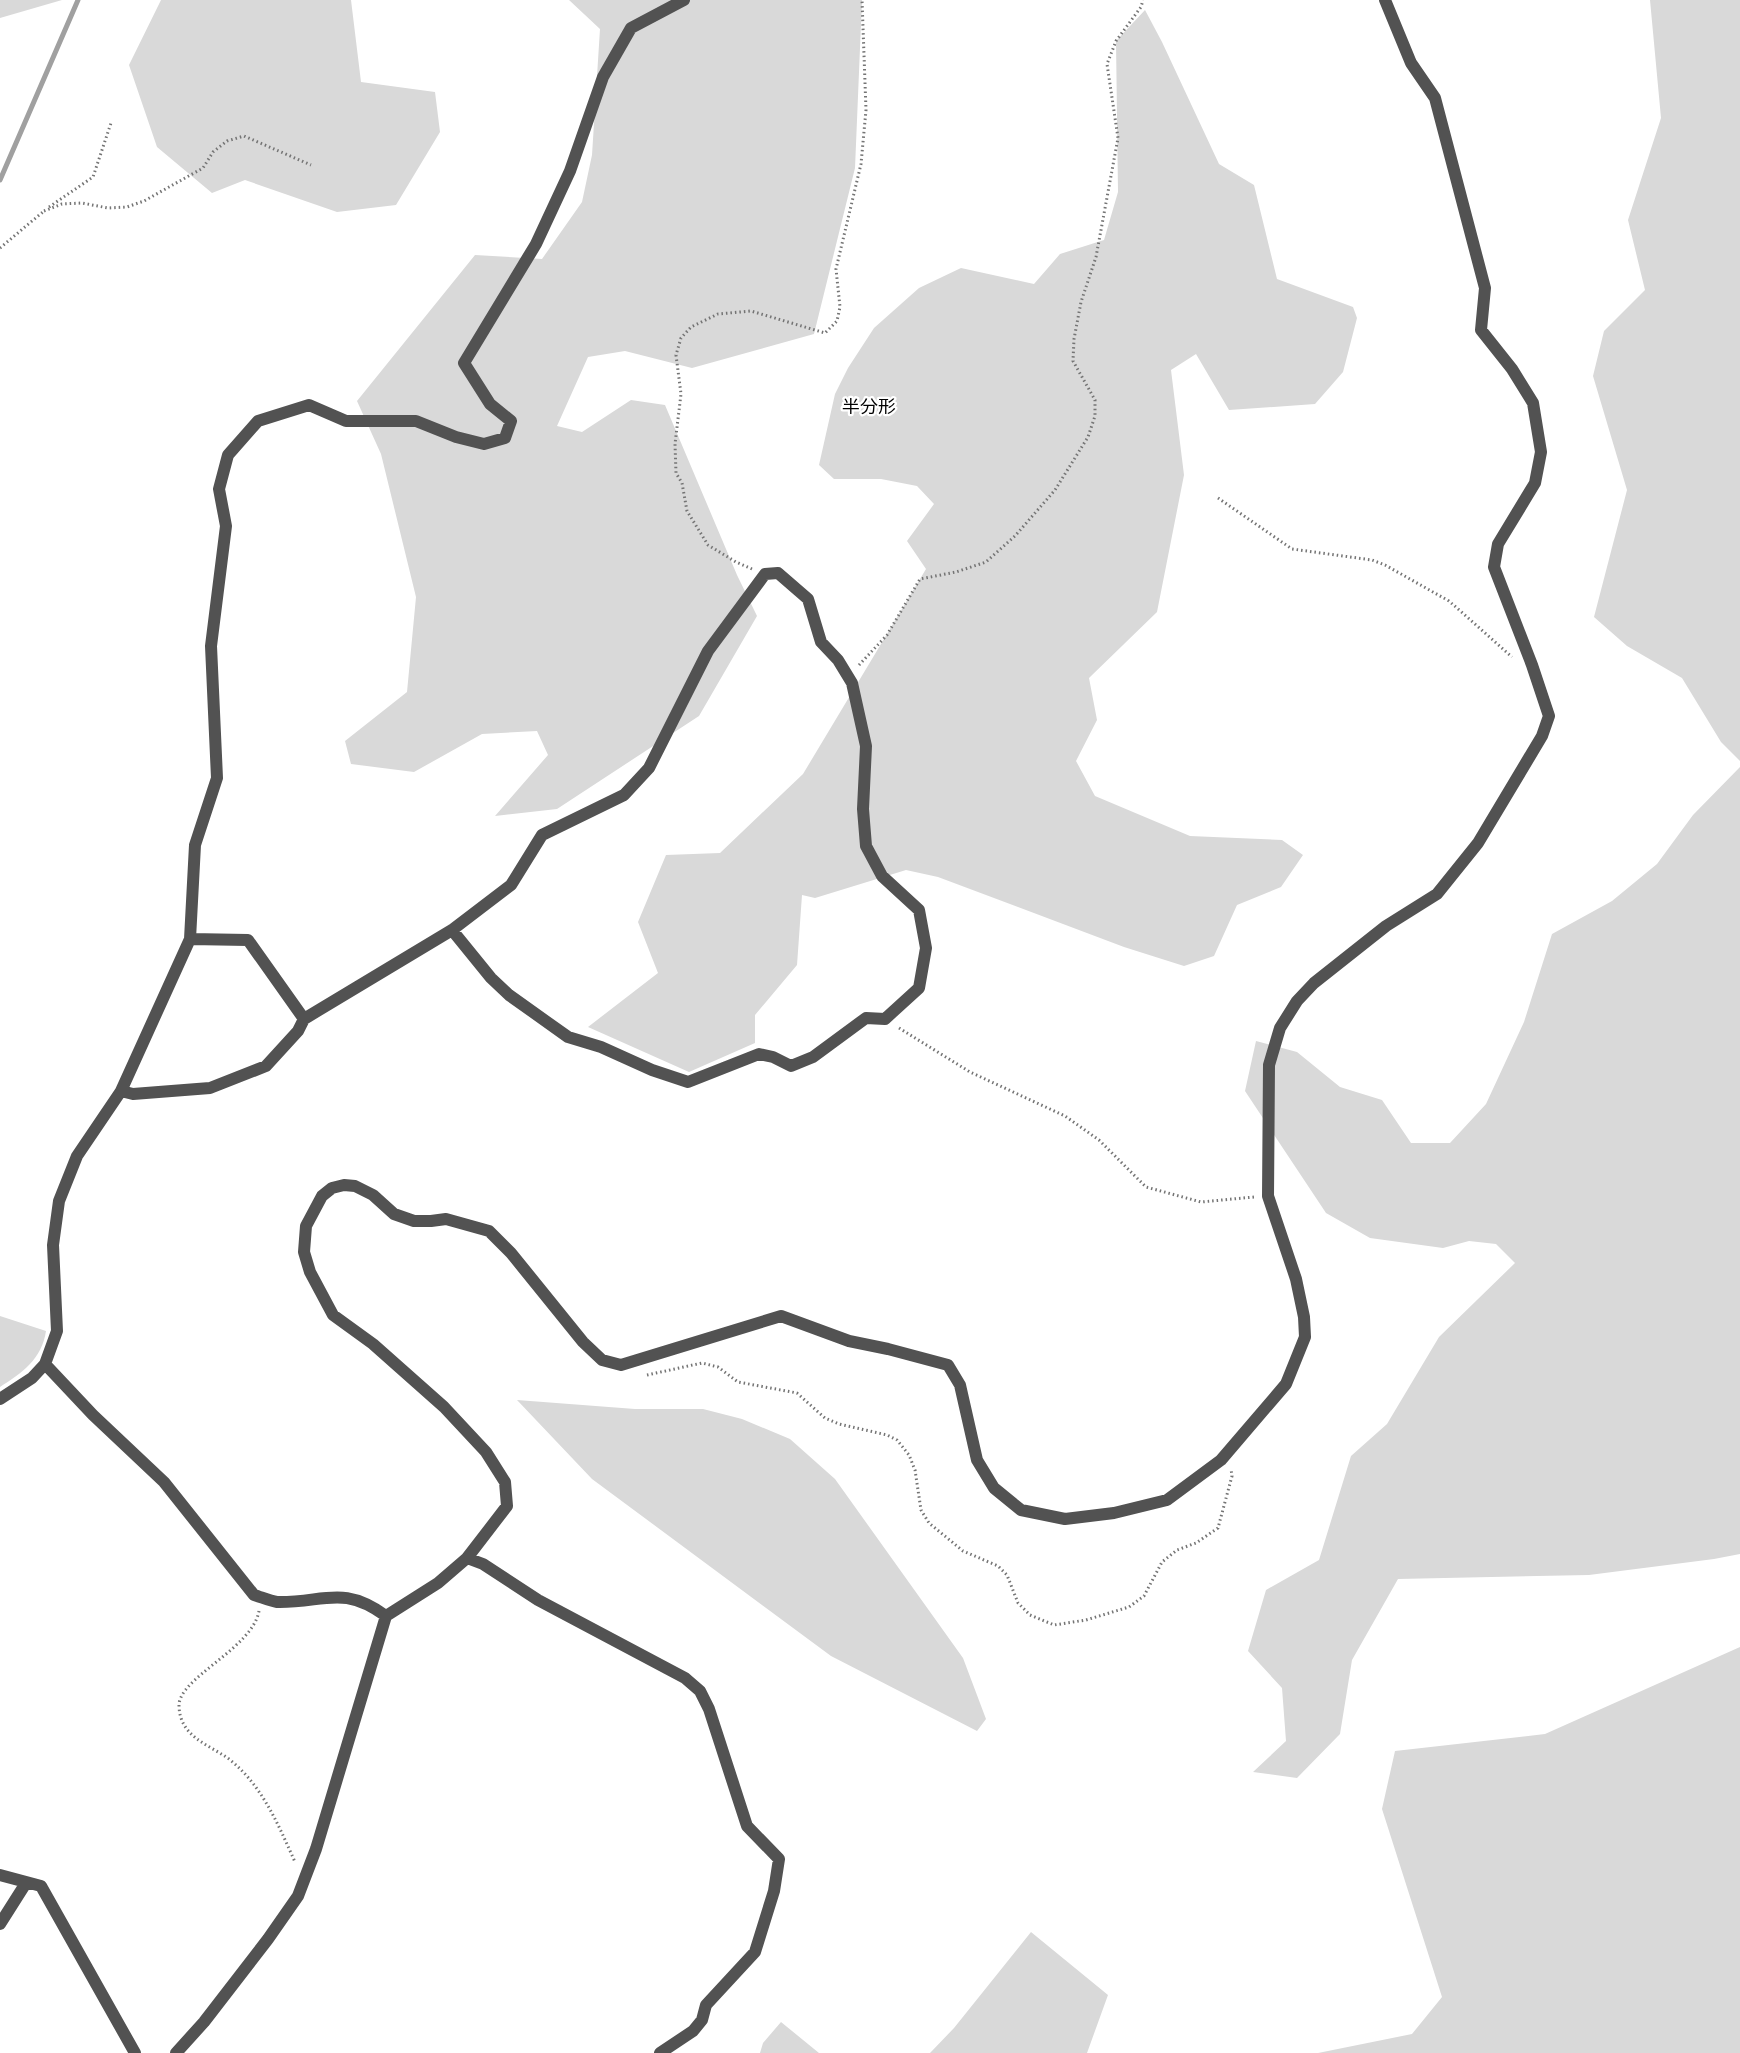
<svg xmlns="http://www.w3.org/2000/svg" width="1740" height="2053" font-family="Raleway,'Noto Sans JP',sans-serif">
<style>
.green{fill:#d9d9d9}
.lines{fill:none;stroke-linecap:round;stroke-linejoin:round}
.stream{stroke:#a0a0a0;stroke-width:5}
.path{stroke:#747474;stroke-width:3;stroke-dasharray:1.5 3;stroke-linecap:butt}
.street{stroke:#525252;stroke-width:12}
.labels{text-anchor:middle;dominant-baseline:central;stroke-width:4.5;stroke-linejoin:round;paint-order:stroke}
.neighbourhood-label{font-size:18px;fill:#000;stroke:#fff}
</style>
<rect width="100%" height="100%" fill="#fff"/>
<path class="green" d="M 0,0 L 62,0 L 0,18 Z
M 161,0 L 351,0 L 361,82 L 435,92 L 440,132 L 396,205 L 337,212 L 245,180 L 212,193 L 157,147 L 129,65 Z
M 569,0 L 862,0 L 855,168 L 814,334 L 692,368 L 625,351 L 588,357 L 557,426 L 582,432 L 631,400 L 665,405 L 737,575 L 757,616 L 699,716 L 557,809 L 495,816 L 548,755 L 537,731 L 482,734 L 414,772 L 351,764 L 345,741 L 407,692 L 416,597 L 381,454 L 357,401 L 475,255 L 542,259 L 582,202 L 592,155 L 600,29 Z
M 1650,0 L 1740,0 L 1740,761 L 1721,742 L 1682,678 L 1627,646 L 1594,617 L 1627,490 L 1593,376 L 1604,331 L 1645,290 L 1628,220 L 1661,118 Z
M 1145,10 L 1162,42 L 1219,164 L 1254,185 L 1277,279 L 1353,307 L 1357,318 L 1343,372 L 1315,404 L 1229,410 L 1196,354 L 1171,370 L 1184,475 L 1157,612 L 1089,678 L 1097,720 L 1076,761 L 1095,796 L 1190,836 L 1282,840 L 1303,855 L 1281,887 L 1237,905 L 1214,956 L 1184,966 L 1124,947 L 938,877 L 906,870 L 815,898 L 802,895 L 797,965 L 755,1015 L 755,1043 L 689,1072 L 588,1027 L 658,973 L 638,922 L 666,855 L 720,853 L 803,774 L 926,569 L 907,541 L 934,504 L 917,486 L 881,479 L 834,479 L 819,465 L 835,394 L 848,368 L 874,328 L 919,288 L 961,268 L 1034,284 L 1060,254 L 1104,240 L 1118,192 L 1116,41 Z
M 1740,767 L 1740,1554 L 1714,1559 L 1589,1575 L 1398,1579 L 1352,1660 L 1340,1734 L 1297,1778 L 1253,1772 L 1286,1741 L 1282,1688 L 1248,1651 L 1266,1590 L 1319,1560 L 1351,1456 L 1387,1424 L 1439,1337 L 1515,1263 L 1496,1244 L 1469,1241 L 1443,1248 L 1370,1238 L 1326,1213 L 1245,1091 L 1256,1041 L 1297,1052 L 1340,1087 L 1382,1100 L 1411,1143 L 1450,1143 L 1486,1104 L 1524,1022 L 1552,934 L 1612,901 L 1657,864 L 1693,815 Z
M 0,1316 L 46,1331 C 42,1359 22,1373 0,1387 Z
M 517,1400 L 635,1409 L 703,1409 L 742,1419 L 790,1439 L 835,1479 L 963,1658 L 986,1719 L 977,1731 L 831,1656 L 592,1479 Z
M 1740,1647 L 1740,2053 L 1318,2053 L 1412,2034 L 1442,1997 L 1382,1809 L 1395,1751 L 1545,1734 Z
M 1031,1932 L 1108,1995 L 1087,2053 L 930,2053 L 954,2028 Z
M 781,2022 L 819,2053 L 760,2053 L 763,2043 Z"/>
<g class="lines">
<path class="stream" d="M 0,180 L 78,0"/>
<path class="path" d="M 49,207 L 93,177 L 111,123
M 44,211 L 62,204 L 82,203 L 108,208 L 127,207 L 144,201 L 203,168 L 213,152 L 227,141 L 244,136 L 311,165
M 0,248 L 44,211
M 1218,498 L 1292,549 L 1372,560 L 1385,565 L 1449,601 L 1512,657
M 752,569 L 736,562 L 708,545 L 687,511 L 682,483 L 676,473 L 675,444 L 681,394 L 676,355 L 681,338 L 691,327 L 718,314 L 751,311 L 825,333 L 837,321 L 840,307 L 836,269 L 861,164 L 866,110 L 862,0
M 859,665 L 887,635 L 920,579 L 956,572 L 986,562 L 1015,536 L 1055,490 L 1088,437 L 1095,416 L 1095,400 L 1073,361 L 1074,339 L 1081,302 L 1096,257 L 1118,138 L 1107,64 L 1116,41 L 1141,7 L 1143,0
M 899,1028 L 970,1072 L 1065,1116 L 1099,1140 L 1146,1187 L 1201,1202 L 1254,1197
M 647,1375 L 702,1363 L 718,1367 L 738,1382 L 797,1393 L 825,1418 L 839,1424 L 887,1435 L 897,1440 L 909,1455 L 915,1470 L 921,1510 L 929,1523 L 963,1551 L 998,1566 L 1007,1575 L 1018,1603 L 1030,1615 L 1054,1625 L 1086,1620 L 1129,1607 L 1144,1596 L 1162,1562 L 1177,1550 L 1196,1543 L 1218,1528 L 1232,1476 L 1231,1469
M 259,1611 C 252,1649 178,1678 179,1706 C 180,1737 208,1744 229,1759 C 262,1785 278,1824 295,1862"/>
<path class="street" d="M 190,939 L 248,940 L 304,1019
M 121,1091 L 133,1094 L 210,1088 L 266,1066 L 298,1031 L 304,1019 L 452,930 L 511,885 L 542,835 L 624,795 L 649,768 L 708,651 L 765,574 L 778,573 L 808,599 L 821,642 L 838,660 L 852,683 L 866,746 L 863,809 L 866,846 L 882,876 L 919,910 L 926,948 L 919,988 L 885,1019 L 866,1018 L 813,1057 L 791,1066 L 773,1057 L 759,1054 L 688,1082 L 652,1070 L 601,1047 L 568,1037 L 509,995 L 491,978 L 452,930
M 45,1364 L 93,1415 L 164,1482 L 254,1595 C 261,1597 270,1601 277,1602 C 324,1603 342,1584 386,1616
M 0,1399 L 32,1378 L 45,1364 L 57,1331 L 53,1245 L 59,1201 L 77,1156 L 121,1091 L 190,939 L 195,845 L 217,778 L 211,646 L 226,526 L 219,489 L 228,455 L 258,421 L 309,405 L 346,421 L 416,421 L 456,437 L 484,444 L 505,438 L 511,421 L 490,404 L 464,363 L 536,244 L 570,171 L 603,77 L 631,28 L 684,0
M 467,1558 L 483,1564 L 538,1600 L 685,1678 L 700,1691 L 709,1709 L 747,1826 L 779,1859 L 774,1891 L 755,1952 L 706,2005 L 702,2020 L 693,2031 L 660,2053
M 0,1875 L 41,1886 L 135,2053
M 0,1924 L 26,1883
M 176,2053 L 204,2022 L 268,1939 L 298,1896 L 316,1849 L 386,1616 L 438,1583 L 467,1558 L 507,1506 L 505,1482 L 486,1452 L 444,1407 L 373,1344 L 333,1315 L 310,1272 L 304,1252 L 306,1226 L 322,1196 L 332,1188 L 344,1185 L 355,1186 L 373,1195 L 394,1214 L 414,1221 L 431,1221 L 446,1219 L 489,1231 L 511,1253 L 583,1342 L 602,1360 L 621,1365 L 781,1316 L 849,1341 L 888,1349 L 948,1365 L 960,1385 L 977,1460 L 994,1488 L 1021,1510 L 1065,1519 L 1114,1513 L 1167,1500 L 1221,1460 L 1286,1384 L 1305,1337 L 1304,1317 L 1296,1279 L 1268,1196 L 1269,1065 L 1280,1028 L 1297,1001 L 1314,983 L 1386,926 L 1437,894 L 1478,843 L 1542,736 L 1549,716 L 1532,665 L 1494,567 L 1498,544 L 1535,483 L 1541,452 L 1533,403 L 1512,369 L 1481,330 L 1485,288 L 1435,98 L 1411,63 L 1385,0"/>
</g>
<g class="labels">
<g class="neighbourhood-label">
<text x="869" y="406">半分形</text>
</g>
</g>
</svg>
